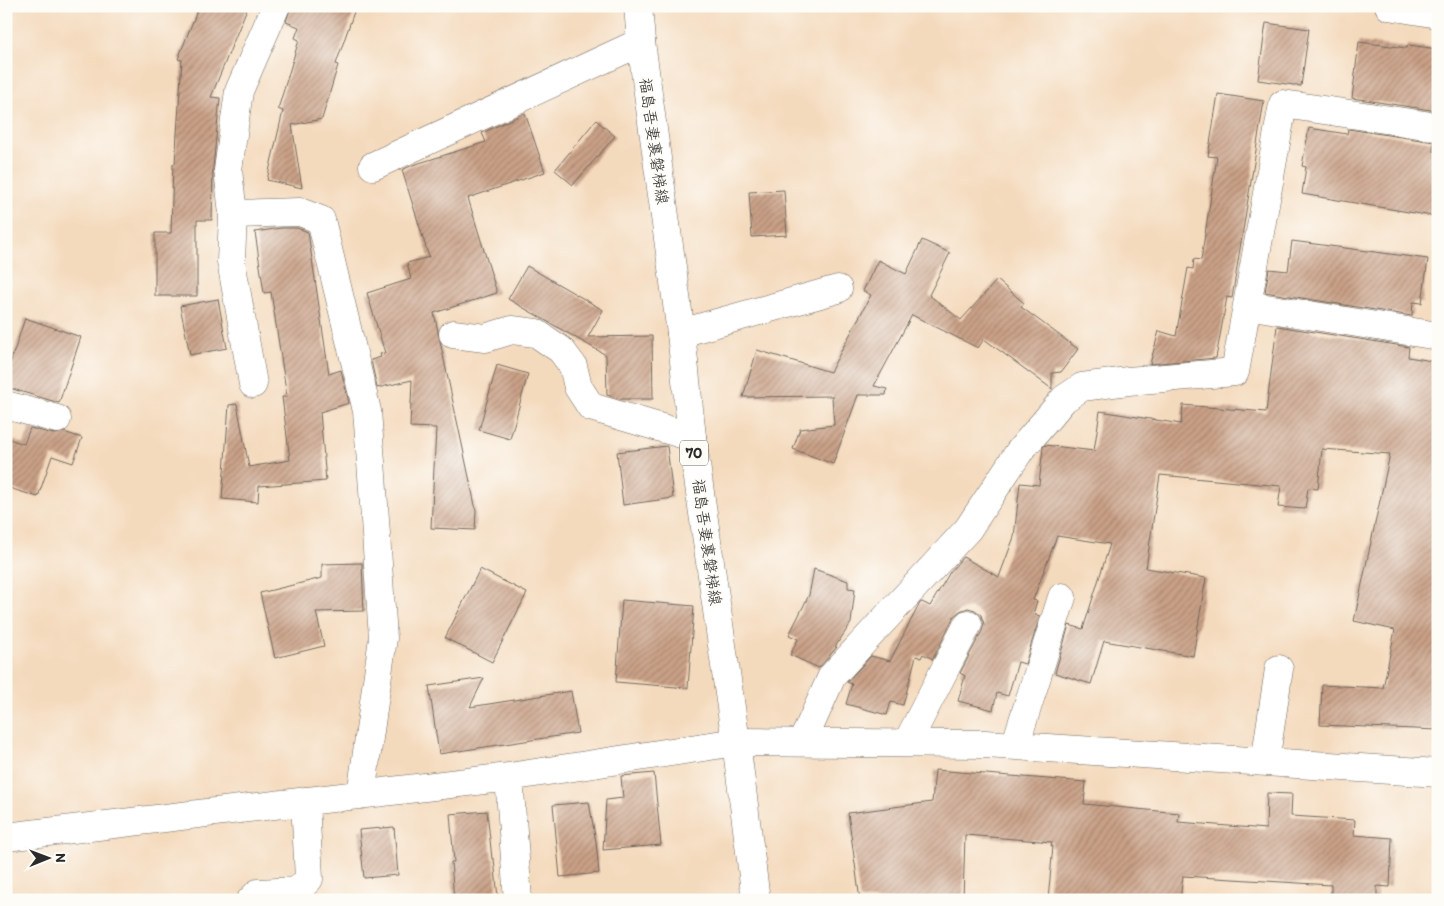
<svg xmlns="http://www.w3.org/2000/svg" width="1444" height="906" font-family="Itim,'Klee One',sans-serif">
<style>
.building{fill:url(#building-hatch)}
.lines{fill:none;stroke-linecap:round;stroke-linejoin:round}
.minor-casing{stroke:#71685e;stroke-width:29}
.major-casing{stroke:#71685e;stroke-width:29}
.minor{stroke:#fff;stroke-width:28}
.major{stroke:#fff;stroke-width:28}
.labels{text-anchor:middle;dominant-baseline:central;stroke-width:4;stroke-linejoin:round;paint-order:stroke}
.shield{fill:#fdfcf7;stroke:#6a6a68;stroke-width:1}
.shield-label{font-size:15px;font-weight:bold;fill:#2b2b2b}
.street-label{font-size:16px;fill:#2b2b2b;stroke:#fdfcf7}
</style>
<defs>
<pattern id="building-hatch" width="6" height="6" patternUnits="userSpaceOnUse" patternTransform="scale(1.25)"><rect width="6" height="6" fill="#caa187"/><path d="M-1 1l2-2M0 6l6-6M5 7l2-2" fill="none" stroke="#a4836f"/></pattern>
</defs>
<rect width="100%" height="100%" fill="#fdfcf7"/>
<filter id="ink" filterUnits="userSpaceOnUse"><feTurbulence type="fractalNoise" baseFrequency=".02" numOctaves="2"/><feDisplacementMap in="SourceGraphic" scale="10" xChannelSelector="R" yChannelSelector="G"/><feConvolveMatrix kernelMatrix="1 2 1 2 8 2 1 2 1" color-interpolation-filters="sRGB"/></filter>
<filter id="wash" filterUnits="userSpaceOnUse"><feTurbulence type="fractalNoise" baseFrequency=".0096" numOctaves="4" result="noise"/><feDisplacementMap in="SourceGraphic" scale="20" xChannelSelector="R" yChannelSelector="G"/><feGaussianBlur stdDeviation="1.12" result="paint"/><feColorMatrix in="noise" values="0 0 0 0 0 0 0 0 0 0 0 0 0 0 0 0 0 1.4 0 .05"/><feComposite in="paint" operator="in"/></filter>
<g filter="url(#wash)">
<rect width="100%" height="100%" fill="#f4dabd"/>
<g id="blocks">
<path class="building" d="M 199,6 L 248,6 L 211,97 L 220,98 L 213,168 L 212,220 L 197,220 L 197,296 L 155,296 L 155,233 L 171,233 L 173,164 L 175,164 L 182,60 L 178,59 Z
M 291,6 L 356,6 L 336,64 L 338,65 L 322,119 L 292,125 L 302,188 L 267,180 L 283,111 L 278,109 L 299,40 L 295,38 L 299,27 L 286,22 Z
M 1266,23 L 1309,29 L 1301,86 L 1258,80 Z
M 1359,42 L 1407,48 L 1408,45 L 1438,49 L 1437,111 L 1352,98 Z
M 1218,94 L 1264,101 L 1232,298 L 1227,297 L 1216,358 L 1150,364 L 1159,331 L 1176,336 L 1188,268 L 1193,269 L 1194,259 L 1201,260 L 1217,157 L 1208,156 Z
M 525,113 L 545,172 L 468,198 L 497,293 L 434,313 L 476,510 L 475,530 L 431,528 L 436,428 L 410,427 L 412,380 L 377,388 L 371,360 L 381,357 L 380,354 L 385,353 L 367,293 L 411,279 L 407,263 L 429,257 L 402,170 L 413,165 L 486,142 L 482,133 Z
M 596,120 L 615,136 L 573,185 L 555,170 Z
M 1309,128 L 1347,134 L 1348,129 L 1434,142 L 1433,151 L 1438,152 L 1438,217 L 1302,194 L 1306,167 L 1302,166 Z
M 784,190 L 787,235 L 752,237 L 749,192 Z
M 281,228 L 297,228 L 308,232 L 329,374 L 341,370 L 349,403 L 320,412 L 326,481 L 259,486 L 258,502 L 222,499 L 229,405 L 237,404 L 249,467 L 290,460 L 282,397 L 287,397 L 271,292 L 264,293 L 255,232 Z
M 922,240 L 950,253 L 929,295 L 961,320 L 997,280 L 1024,303 L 1021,307 L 1078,349 L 1061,372 L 1052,373 L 1052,389 L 984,339 L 978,348 L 912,315 L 874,386 L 887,389 L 886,395 L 858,395 L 833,464 L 793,449 L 800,429 L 834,425 L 832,396 L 743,397 L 757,350 L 830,372 L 871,295 L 863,291 L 878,260 L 906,274 Z
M 1292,241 L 1428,259 L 1422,303 L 1413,302 L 1412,316 L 1265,292 L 1269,269 L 1288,271 Z
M 527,266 L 603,310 L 588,337 L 652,336 L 653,399 L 620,399 L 607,395 L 606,355 L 508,299 Z
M 218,299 L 227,348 L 190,355 L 180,306 Z
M 25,318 L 81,337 L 59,403 L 6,387 L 6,376 Z
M 1277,326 L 1409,347 L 1408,357 L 1438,362 L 1438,730 L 1320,725 L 1322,685 L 1383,688 L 1395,630 L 1354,621 L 1390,454 L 1322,449 L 1318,489 L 1308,488 L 1305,509 L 1278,507 L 1281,486 L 1160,475 L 1146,568 L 1206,578 L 1193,656 L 1104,641 L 1091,684 L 1055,673 L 1069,625 L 1083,629 L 1110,544 L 1057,536 L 1033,600 L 1037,601 L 1033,614 L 1040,616 L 1025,664 L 1018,662 L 1008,696 L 997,693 L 993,710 L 958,701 L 965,676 L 960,673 L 982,631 L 984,624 L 981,615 L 975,610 L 968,608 L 960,611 L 954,616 L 933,659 L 923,654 L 921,658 L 916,656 L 903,705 L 891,702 L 887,715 L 846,704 L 852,684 L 847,682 L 871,656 L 890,661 L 920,603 L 922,602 L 930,606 L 950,572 L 963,557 L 999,577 L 1014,537 L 1020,483 L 1039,485 L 1043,447 L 1045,445 L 1094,451 L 1100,411 L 1181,424 L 1183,405 L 1266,412 Z
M 497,365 L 528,374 L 510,439 L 479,430 Z
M 30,428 L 53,434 L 64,432 L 82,438 L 73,463 L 52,456 L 38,497 L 6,487 L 6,438 L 24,444 Z
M 667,446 L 673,498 L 623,505 L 617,452 Z
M 362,563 L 364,611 L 316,612 L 324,646 L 275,658 L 260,593 L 322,578 L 322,564 Z
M 480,569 L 527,593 L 492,662 L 445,638 Z
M 814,569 L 848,581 L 848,588 L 855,589 L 851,623 L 835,647 L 837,647 L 819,668 L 790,655 L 798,639 L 789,635 L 809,595 Z
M 622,600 L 694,606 L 688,688 L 616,682 Z
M 484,678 L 470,707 L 571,691 L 578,733 L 439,754 L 429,686 Z
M 935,770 L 1086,782 L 1084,804 L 1179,813 L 1178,822 L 1266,829 L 1267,793 L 1292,794 L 1291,816 L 1355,820 L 1354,835 L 1392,838 L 1390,887 L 1377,886 L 1377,900 L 1331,900 L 1331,885 L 1183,876 L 1180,900 L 1048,900 L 1053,846 L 1051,846 L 1052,842 L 965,835 L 963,900 L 860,900 L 848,813 L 932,802 Z
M 654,773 L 661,845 L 603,850 L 606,800 L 623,798 L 621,776 Z
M 589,802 L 596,842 L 599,873 L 560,877 L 553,805 Z
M 487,811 L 492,859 L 494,859 L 498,898 L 454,900 L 451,862 L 454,862 L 450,814 Z
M 394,827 L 398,875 L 364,878 L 359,830 Z"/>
</g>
</g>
<g filter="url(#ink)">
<use href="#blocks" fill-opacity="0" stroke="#71685e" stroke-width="1"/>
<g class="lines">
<g class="minor-casing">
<path id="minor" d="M 1389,6 L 1438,14
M 373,166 L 641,42
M 233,214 L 300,212 L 321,220 L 367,411 L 372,475 L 383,638 L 361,795
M 1247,305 L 1438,336
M 681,333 L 838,289
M 453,334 L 485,338 L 512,330 L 536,333 L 561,350 L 573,366 L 578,387 L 591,407 L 692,437
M 253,384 L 231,261 L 233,214 L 228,170 L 239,91 L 276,6
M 6,405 L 57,419
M 803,741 L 832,676 L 968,529 L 1019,452 L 1064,399 L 1082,387 L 1128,381 L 1235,372 L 1283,104 L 1438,127
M 907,743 L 968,624
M 1015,746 L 1062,597
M 1265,762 L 1279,669
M 509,777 L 518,900
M 6,837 L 509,777 L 736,742 L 985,744 L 1438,773
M 251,900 L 258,893 L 297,891 L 309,879 L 305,801"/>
</g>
<g class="major-casing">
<path id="major" d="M 638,6 L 641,42 L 681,333 L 692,437 L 736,742 L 756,900"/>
</g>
<use href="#minor" class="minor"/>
<use href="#major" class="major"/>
</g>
</g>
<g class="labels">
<rect class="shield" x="680" y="440.5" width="28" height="25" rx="4"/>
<g class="shield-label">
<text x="694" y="453">70</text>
</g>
<g class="street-label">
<text transform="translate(654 141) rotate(82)">福島吾妻裏磐梯線</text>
<text transform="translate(707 542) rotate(82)">福島吾妻裏磐梯線</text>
</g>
</g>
<rect width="1444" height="906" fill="none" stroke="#fdfcf7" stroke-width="25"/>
<g transform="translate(48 858) rotate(89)" stroke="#fdfcf7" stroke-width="4" paint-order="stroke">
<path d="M0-4L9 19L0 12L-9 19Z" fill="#2b2b2b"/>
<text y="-8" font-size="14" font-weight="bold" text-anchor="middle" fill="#2b2b2b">N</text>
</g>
</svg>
